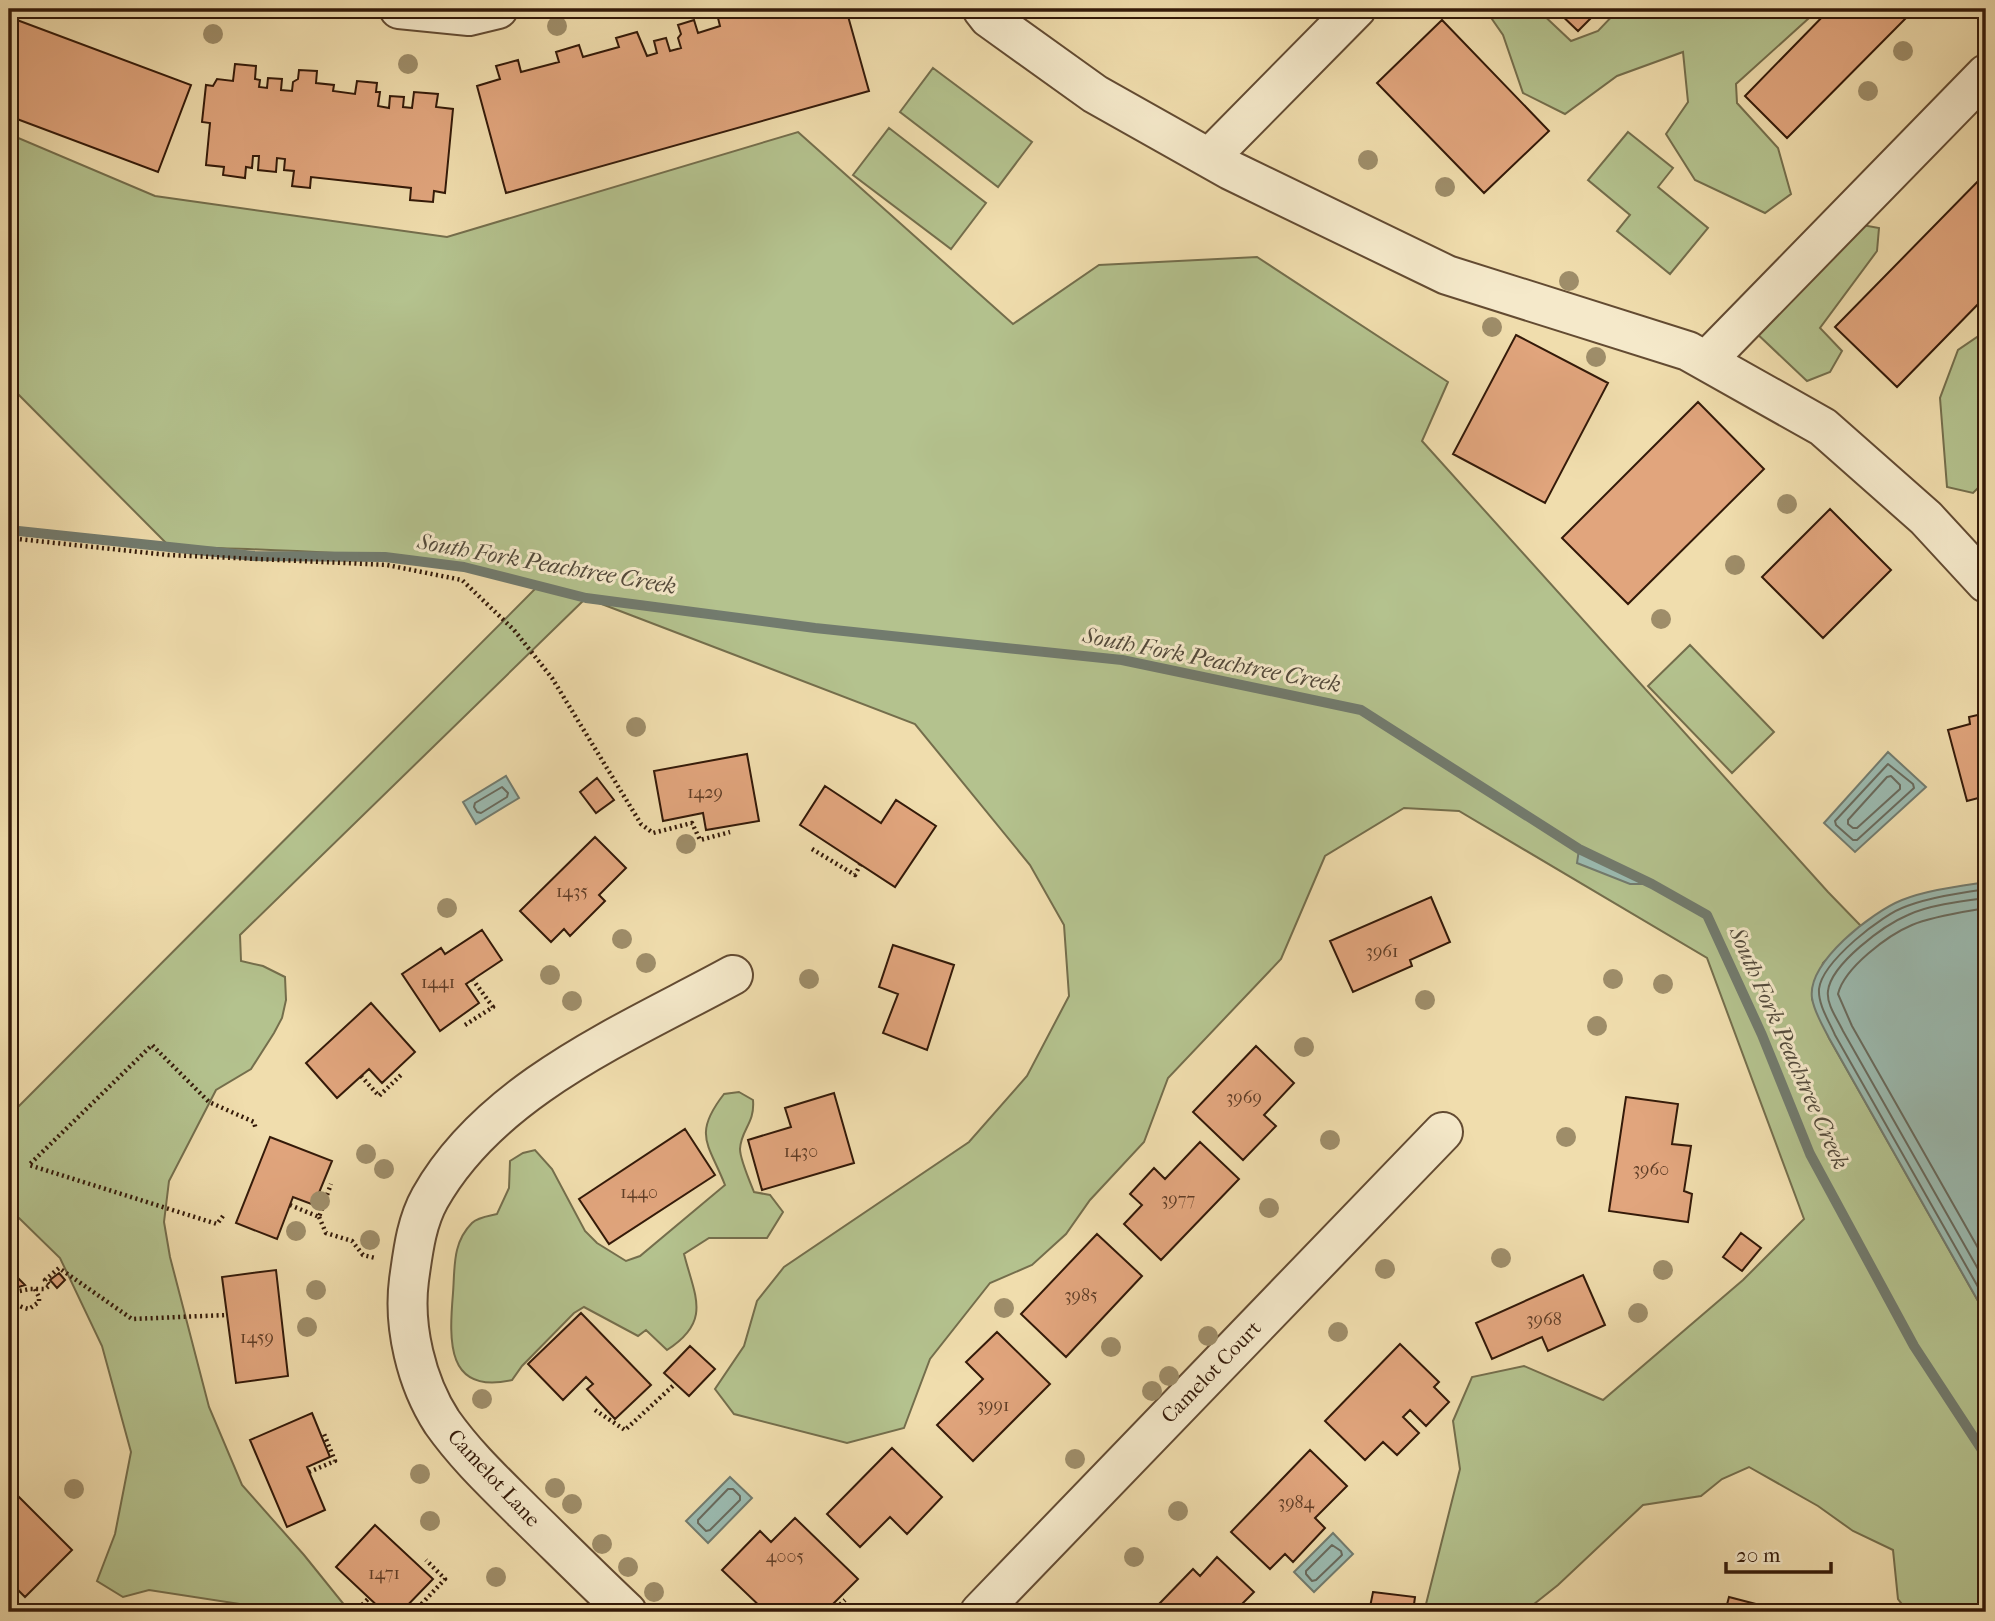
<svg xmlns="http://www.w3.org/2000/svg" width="1995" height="1621" font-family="'IM FELL French Canon',serif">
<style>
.green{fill:#b4c28e;stroke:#746e4c;stroke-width:2}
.water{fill:#9bbbb1;stroke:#727b6e;stroke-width:2}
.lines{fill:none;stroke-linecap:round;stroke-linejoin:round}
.shore{stroke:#686a5d;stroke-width:2}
.stream{stroke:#727b6e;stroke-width:10}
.building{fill:#e1a57d;stroke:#341a09;stroke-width:2}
.street-casing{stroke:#634b32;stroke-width:42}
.path{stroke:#341a09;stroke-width:4.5;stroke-dasharray:2 3.5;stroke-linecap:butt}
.street{stroke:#f5e9ca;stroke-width:38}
.tree{fill:#9e8d69}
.labels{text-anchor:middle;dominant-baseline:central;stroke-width:6;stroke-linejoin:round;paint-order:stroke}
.number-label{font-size:18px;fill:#5f3d26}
.street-label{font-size:21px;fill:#341a09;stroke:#f5e9ca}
.water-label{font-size:23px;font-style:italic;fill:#534a3b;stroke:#f5e9ca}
</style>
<rect width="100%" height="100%" fill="#f0ddad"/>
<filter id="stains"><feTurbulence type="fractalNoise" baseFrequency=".00286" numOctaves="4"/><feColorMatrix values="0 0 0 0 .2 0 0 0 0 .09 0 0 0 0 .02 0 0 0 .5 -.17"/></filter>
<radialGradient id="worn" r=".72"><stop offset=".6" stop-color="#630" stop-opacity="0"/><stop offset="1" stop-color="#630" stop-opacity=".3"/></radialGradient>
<path class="green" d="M 1485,9 L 1537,9 L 1571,41 L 1598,31 L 1619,9 L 1819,9 L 1736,84 L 1737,103 L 1778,148 L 1791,194 L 1765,213 L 1695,180 L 1666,134 L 1688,102 L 1683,52 L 1617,76 L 1565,114 L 1523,93 L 1503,35 Z
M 933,68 L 1032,142 L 998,187 L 900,112 Z
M 889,128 L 986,203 L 951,249 L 853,175 Z
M 798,132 L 1013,324 L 1099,265 L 1257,257 L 1448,382 L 1422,441 L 1828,892 L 1861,926 L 1823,963 L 1812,999 L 1829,1038 L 1986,1315 L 1986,1612 L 1908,1612 L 1898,1599 L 1893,1550 L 1853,1531 L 1818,1506 L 1749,1467 L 1722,1479 L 1701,1496 L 1643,1505 L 1558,1585 L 1524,1612 L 1424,1612 L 1460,1469 L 1453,1421 L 1472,1377 L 1524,1366 L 1603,1400 L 1743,1280 L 1804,1219 L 1707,958 L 1459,811 L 1404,808 L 1325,856 L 1281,959 L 1168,1078 L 1144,1142 L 1090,1200 L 1066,1234 L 1032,1265 L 990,1283 L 930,1359 L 904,1428 L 847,1443 L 734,1414 L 715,1389 L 744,1346 L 757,1301 L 784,1267 L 969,1142 L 1027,1076 L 1069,996 L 1064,925 L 1030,865 L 915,724 L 586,598 L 240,935 L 241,961 L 263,966 L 285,977 L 286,1000 L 282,1018 L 274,1033 L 251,1069 L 216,1090 L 169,1181 L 164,1222 L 170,1257 L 209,1407 L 242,1485 L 304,1555 L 350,1612 L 264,1612 L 260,1607 L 149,1590 L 123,1597 L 97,1581 L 115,1534 L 131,1452 L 102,1346 L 60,1258 L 19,1218 L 9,1218 L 9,1116 L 538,586 C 426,549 287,552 169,546 L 9,385 L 9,134 L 155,196 L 447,237 Z
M 1628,132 L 1673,168 L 1658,187 L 1708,228 L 1670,274 L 1617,231 L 1630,215 L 1588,180 Z
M 1857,224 L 1879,228 L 1877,251 L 1820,328 L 1842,351 L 1830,372 L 1807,381 L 1753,330 Z
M 1986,331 L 1986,480 L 1973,493 L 1947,487 L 1940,398 L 1958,350 Z
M 1690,645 L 1774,732 L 1732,773 L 1648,686 Z
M 739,1092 L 753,1100 C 755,1124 741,1129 740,1149 C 740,1159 750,1182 754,1192 L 770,1195 L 783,1212 L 767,1238 L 709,1238 L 684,1254 C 695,1297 712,1321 667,1350 L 646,1330 L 638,1336 L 584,1307 L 574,1313 L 522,1366 L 512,1380 C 446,1395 449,1341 453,1293 C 455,1268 452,1243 472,1223 C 478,1217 489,1216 497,1214 L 509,1188 L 510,1161 L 523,1153 L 535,1150 L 552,1169 L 585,1231 L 597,1243 L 626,1261 L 640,1256 L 725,1185 C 709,1144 692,1135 724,1094 Z"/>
<path class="water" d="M 1888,752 L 1926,787 L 1855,852 L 1824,823 Z
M 506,776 L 519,798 L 476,824 L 463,802 Z
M 1579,849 L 1652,884 L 1630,884 L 1577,863 Z
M 1986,882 L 1986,1315 L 1829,1038 C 1823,1026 1814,1012 1812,998 C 1807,962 1872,912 1902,900 C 1926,890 1960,886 1986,882 Z
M 730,1477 L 752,1498 L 708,1543 L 686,1521 Z
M 1333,1533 L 1353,1554 L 1314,1592 L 1294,1572 Z"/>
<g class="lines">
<path class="shore" d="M 1888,764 L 1913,784 L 1914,788 L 1857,840 L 1853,840 L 1836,825 L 1835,821 Z
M 1891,776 L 1900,785 L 1900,789 L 1857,828 L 1853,828 L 1848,824 L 1848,820 L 1887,777 Z
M 502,787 L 508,793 L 507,797 L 481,813 L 477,812 L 474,807 L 475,803 Z
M 1986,889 C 1960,893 1932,897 1907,906 C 1882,914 1822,962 1819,989 C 1818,1005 1829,1021 1835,1035 L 1986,1301
M 1986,898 C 1963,901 1929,905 1908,915 C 1884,925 1831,964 1828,991 C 1826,1004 1838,1020 1843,1031 L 1986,1283
M 1986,908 C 1964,912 1933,916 1912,925 C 1888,935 1844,968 1838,994 L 1852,1026 L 1986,1262
M 728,1489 L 733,1489 L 740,1496 L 740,1500 L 710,1530 L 706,1531 L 698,1523 L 698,1520 Z
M 1332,1545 L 1341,1551 L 1342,1555 L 1316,1580 L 1312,1581 L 1306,1574 L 1306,1571 Z"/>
<path class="stream" d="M 9,530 L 254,556 L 385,557 L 464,567 L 586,598 L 815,628 L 1122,660 L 1361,710 L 1579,849 L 1652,884 L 1707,915 L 1762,1035 L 1810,1154 L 1914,1346 L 1986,1456"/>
</g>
<path class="building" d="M 735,9 L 760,9 L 761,12 L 771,9 L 846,9 L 869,91 L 506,193 L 477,86 L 500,79 L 496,66 L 518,60 L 521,72 L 559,62 L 556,52 L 579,45 L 583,57 L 619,47 L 616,38 L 637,32 L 647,56 L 657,53 L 654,41 L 666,38 L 670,51 L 681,48 L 678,38 L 681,34 L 678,25 L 694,20 L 698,33 L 720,26 L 717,14 Z
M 1555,9 L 1600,9 L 1578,31 Z
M 1830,9 L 1905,9 L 1910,14 L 1787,138 L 1745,96 Z
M 9,17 L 191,85 L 158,172 L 9,116 Z
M 1442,20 L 1549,131 L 1484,193 L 1377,83 Z
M 235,64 L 256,66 L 255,79 L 260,80 L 259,87 L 267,88 L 268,78 L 282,79 L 281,90 L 292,91 L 293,82 L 298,79 L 299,70 L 317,71 L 316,83 L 334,85 L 333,91 L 355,94 L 357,81 L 377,83 L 376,92 L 380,92 L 378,106 L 389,108 L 390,96 L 404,97 L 403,107 L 412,108 L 414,92 L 438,94 L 436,107 L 453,109 L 445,193 L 434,191 L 433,202 L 410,200 L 411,188 L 311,177 L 310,188 L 292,186 L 294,171 L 284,170 L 285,159 L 277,158 L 276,172 L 258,170 L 259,156 L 253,156 L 252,168 L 246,167 L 245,178 L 223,175 L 224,167 L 206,165 L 210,123 L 202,122 L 206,85 L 213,86 L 217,79 L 233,81 Z
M 1986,173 L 1986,296 L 1897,387 L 1835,327 Z
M 1516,335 L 1608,383 L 1545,503 L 1453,454 Z
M 1698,402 L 1764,469 L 1628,604 L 1562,538 Z
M 1830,509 L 1891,570 L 1823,638 L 1762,577 Z
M 1986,713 L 1986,796 L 1967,801 L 1948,730 L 1970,724 L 1969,717 Z
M 747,754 L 759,821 L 706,830 L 703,813 L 663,821 L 654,771 Z
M 597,778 L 614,800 L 596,813 L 580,792 Z
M 825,786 L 881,823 L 896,800 L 936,826 L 895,887 L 800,825 Z
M 595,837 L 626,868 L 599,895 L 605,901 L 570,936 L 564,929 L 551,942 L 520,911 Z
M 1431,897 L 1450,942 L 1410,960 L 1412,966 L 1353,992 L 1330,941 Z
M 482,930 L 502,960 L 466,984 L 479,1003 L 440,1031 L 402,974 L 441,948 L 445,954 Z
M 893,945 L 954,965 L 927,1050 L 883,1033 L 898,994 L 879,987 Z
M 371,1003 L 415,1052 L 382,1083 L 369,1069 L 337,1098 L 306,1063 Z
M 1256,1046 L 1294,1083 L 1264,1115 L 1276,1126 L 1243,1160 L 1193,1112 Z
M 834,1093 L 854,1163 L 762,1190 L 748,1140 L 791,1127 L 785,1108 Z
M 1626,1097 L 1678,1104 L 1672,1144 L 1691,1146 L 1684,1191 L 1692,1194 L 1688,1222 L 1609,1211 Z
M 685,1129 L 715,1175 L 609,1244 L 579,1199 Z
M 270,1137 L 332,1161 L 314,1205 L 293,1197 L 277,1239 L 236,1223 Z
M 1200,1142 L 1239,1179 L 1161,1260 L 1124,1224 L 1142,1205 L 1130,1194 L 1154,1168 L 1165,1179 Z
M 1741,1233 L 1761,1248 L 1742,1271 L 1723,1257 Z
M 1097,1234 L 1142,1276 L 1066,1357 L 1021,1314 Z
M 9,1269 L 25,1285 L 9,1290 Z
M 276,1270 L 288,1376 L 236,1383 L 222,1277 Z
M 59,1273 L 65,1280 L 57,1288 L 50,1280 Z
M 1583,1275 L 1605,1325 L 1548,1351 L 1542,1337 L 1492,1359 L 1476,1323 Z
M 581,1313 L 651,1385 L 615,1419 L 587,1389 L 593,1384 L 586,1377 L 563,1400 L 528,1364 Z
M 997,1332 L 1050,1384 L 973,1461 L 937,1425 L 983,1379 L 966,1362 Z
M 1400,1344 L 1439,1382 L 1434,1387 L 1449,1402 L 1426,1426 L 1410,1410 L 1403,1417 L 1419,1433 L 1397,1455 L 1383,1442 L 1365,1460 L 1325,1421 Z
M 690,1346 L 715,1369 L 689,1396 L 664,1373 Z
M 312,1413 L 330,1457 L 307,1467 L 325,1510 L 287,1527 L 250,1440 Z
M 892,1448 L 942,1497 L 907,1534 L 890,1517 L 860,1547 L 827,1514 Z
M 1310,1450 L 1347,1486 L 1315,1518 L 1325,1528 L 1293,1562 L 1285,1554 L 1270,1569 L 1231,1532 Z
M 9,1487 L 72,1550 L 25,1597 L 9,1581 Z
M 795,1518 L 858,1579 L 825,1612 L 766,1612 L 722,1570 L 760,1531 L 771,1542 Z
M 375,1525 L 433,1579 L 401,1612 L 384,1612 L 336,1567 Z
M 1217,1557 L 1254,1592 L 1234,1612 L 1161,1612 L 1166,1608 L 1160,1603 L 1193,1569 L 1200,1576 Z
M 1373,1592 L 1415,1597 L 1413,1612 L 1369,1612 Z
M 1729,1597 L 1775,1609 L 1774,1612 L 1725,1612 Z"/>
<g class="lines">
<g class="street-casing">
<path id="street" d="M 399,9 L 469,16 L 498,9
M 982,9 L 989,18 L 1095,94 L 1230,170 L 1447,275 L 1688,351 L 1823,427 L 1926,518 L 1986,583
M 1209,158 L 1356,9
M 1706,361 L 1986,74
M 627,1612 C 592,1579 558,1545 524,1512 C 495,1483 466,1456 442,1422 C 416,1382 403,1326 409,1280 C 413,1252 416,1223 430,1198 C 492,1088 627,1033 733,975
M 980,1612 L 1443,1132"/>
</g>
<path class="path" d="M 9,538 L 168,555 L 387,565 L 462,580 L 514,630 L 552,678 L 641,824 L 653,833 L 692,823 L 700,840 L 730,832
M 812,849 L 855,875 L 860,865
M 465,1025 L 493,1007 L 473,980
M 361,1076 L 379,1096 L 402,1074
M 290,1205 L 319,1217 L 331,1184
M 223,1216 L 217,1224 L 29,1165 L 152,1045 L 209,1102 L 254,1122 L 256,1130
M 319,1217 L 326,1233 L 352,1241 L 363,1255 L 375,1258
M 9,1293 L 30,1289 L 45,1289 L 50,1285 L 45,1280 L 59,1268 L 132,1319 L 227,1315
M 12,1293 C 14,1304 19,1307 29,1309 L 39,1302 L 39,1297 L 35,1289
M 9,1370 L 11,1376 L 9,1378
M 595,1410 L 625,1430 L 675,1384
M 309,1472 L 335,1461 L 324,1434
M 368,1612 L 361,1606 L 369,1598
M 414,1612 L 445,1579 L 426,1560
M 758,1612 L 762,1609
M 832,1612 L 845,1600"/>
<use href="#street" class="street"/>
</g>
<g class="tree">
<circle cx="557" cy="26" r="10"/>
<circle cx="213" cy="34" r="10"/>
<circle cx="1903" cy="51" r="10"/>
<circle cx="408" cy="64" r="10"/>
<circle cx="1868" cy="91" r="10"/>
<circle cx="1368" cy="160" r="10"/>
<circle cx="1445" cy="187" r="10"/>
<circle cx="1569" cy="281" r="10"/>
<circle cx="1492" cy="327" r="10"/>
<circle cx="1596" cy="357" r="10"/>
<circle cx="1787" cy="504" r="10"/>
<circle cx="1735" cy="565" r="10"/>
<circle cx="1661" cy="619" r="10"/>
<circle cx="636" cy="727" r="10"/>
<circle cx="686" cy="844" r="10"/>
<circle cx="447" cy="908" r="10"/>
<circle cx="622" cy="939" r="10"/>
<circle cx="646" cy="963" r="10"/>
<circle cx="550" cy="975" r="10"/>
<circle cx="809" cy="979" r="10"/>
<circle cx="1613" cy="979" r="10"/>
<circle cx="1663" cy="984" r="10"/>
<circle cx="1425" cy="1000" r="10"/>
<circle cx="572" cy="1001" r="10"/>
<circle cx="1597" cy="1026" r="10"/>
<circle cx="1304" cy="1047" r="10"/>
<circle cx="1566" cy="1137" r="10"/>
<circle cx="1330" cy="1140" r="10"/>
<circle cx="366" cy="1154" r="10"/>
<circle cx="384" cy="1169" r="10"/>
<circle cx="320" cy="1201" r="10"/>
<circle cx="1269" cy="1208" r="10"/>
<circle cx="296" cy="1231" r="10"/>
<circle cx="370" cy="1240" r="10"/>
<circle cx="1501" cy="1258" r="10"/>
<circle cx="1385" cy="1269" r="10"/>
<circle cx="1663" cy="1270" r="10"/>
<circle cx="316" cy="1290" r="10"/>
<circle cx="1004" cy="1308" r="10"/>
<circle cx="1638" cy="1313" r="10"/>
<circle cx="307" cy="1327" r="10"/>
<circle cx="1338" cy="1332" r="10"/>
<circle cx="1208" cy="1336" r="10"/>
<circle cx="1111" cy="1347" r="10"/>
<circle cx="1169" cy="1376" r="10"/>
<circle cx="1152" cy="1391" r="10"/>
<circle cx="482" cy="1399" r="10"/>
<circle cx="1075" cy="1459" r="10"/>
<circle cx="420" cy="1474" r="10"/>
<circle cx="555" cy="1488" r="10"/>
<circle cx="74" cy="1489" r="10"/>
<circle cx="572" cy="1504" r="10"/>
<circle cx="1178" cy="1511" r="10"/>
<circle cx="430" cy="1521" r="10"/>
<circle cx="602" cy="1544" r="10"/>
<circle cx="1134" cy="1557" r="10"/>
<circle cx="628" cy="1567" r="10"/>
<circle cx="496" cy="1577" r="10"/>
<circle cx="654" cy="1592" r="10"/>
</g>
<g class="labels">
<g class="number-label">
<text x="705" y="792">1429</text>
<text x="572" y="891">1435</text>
<text x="1382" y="951">3961</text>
<text x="438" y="982">1441</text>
<text x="1244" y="1097">3969</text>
<text x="801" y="1151">1430</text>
<text x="1651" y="1169">3960</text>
<text x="639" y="1192">1440</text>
<text x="1178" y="1199">3977</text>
<text x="1081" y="1295">3985</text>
<text x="1544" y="1319">3968</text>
<text x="257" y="1337">1459</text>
<text x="993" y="1405">3991</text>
<text x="1296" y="1502">3984</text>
<text x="785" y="1556">4005</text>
<text x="384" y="1573">1471</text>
</g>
<g class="street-label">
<text transform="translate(1211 1372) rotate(-46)">Camelot Court</text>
<text transform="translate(494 1478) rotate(47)">Camelot Lane</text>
</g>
<g class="water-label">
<text transform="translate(547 564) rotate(10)">South Fork Peachtree Creek</text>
<text transform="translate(1212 660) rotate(11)">South Fork Peachtree Creek</text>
<text transform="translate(1789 1048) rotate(66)">South Fork Peachtree Creek</text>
</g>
</g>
<rect width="1995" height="1621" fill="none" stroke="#f0ddad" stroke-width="35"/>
<rect x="10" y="10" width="1974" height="1600" fill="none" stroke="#341a09" stroke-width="3.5"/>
<rect x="18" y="18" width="1960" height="1586" fill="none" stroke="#341a09" stroke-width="2"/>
<path d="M1726 1562v10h105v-10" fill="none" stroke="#341a09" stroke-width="3.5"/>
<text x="1736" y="1562" font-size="21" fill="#341a09" stroke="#f5e9ca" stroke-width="5" paint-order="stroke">20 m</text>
<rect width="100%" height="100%" filter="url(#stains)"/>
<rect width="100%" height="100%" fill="url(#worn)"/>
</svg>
